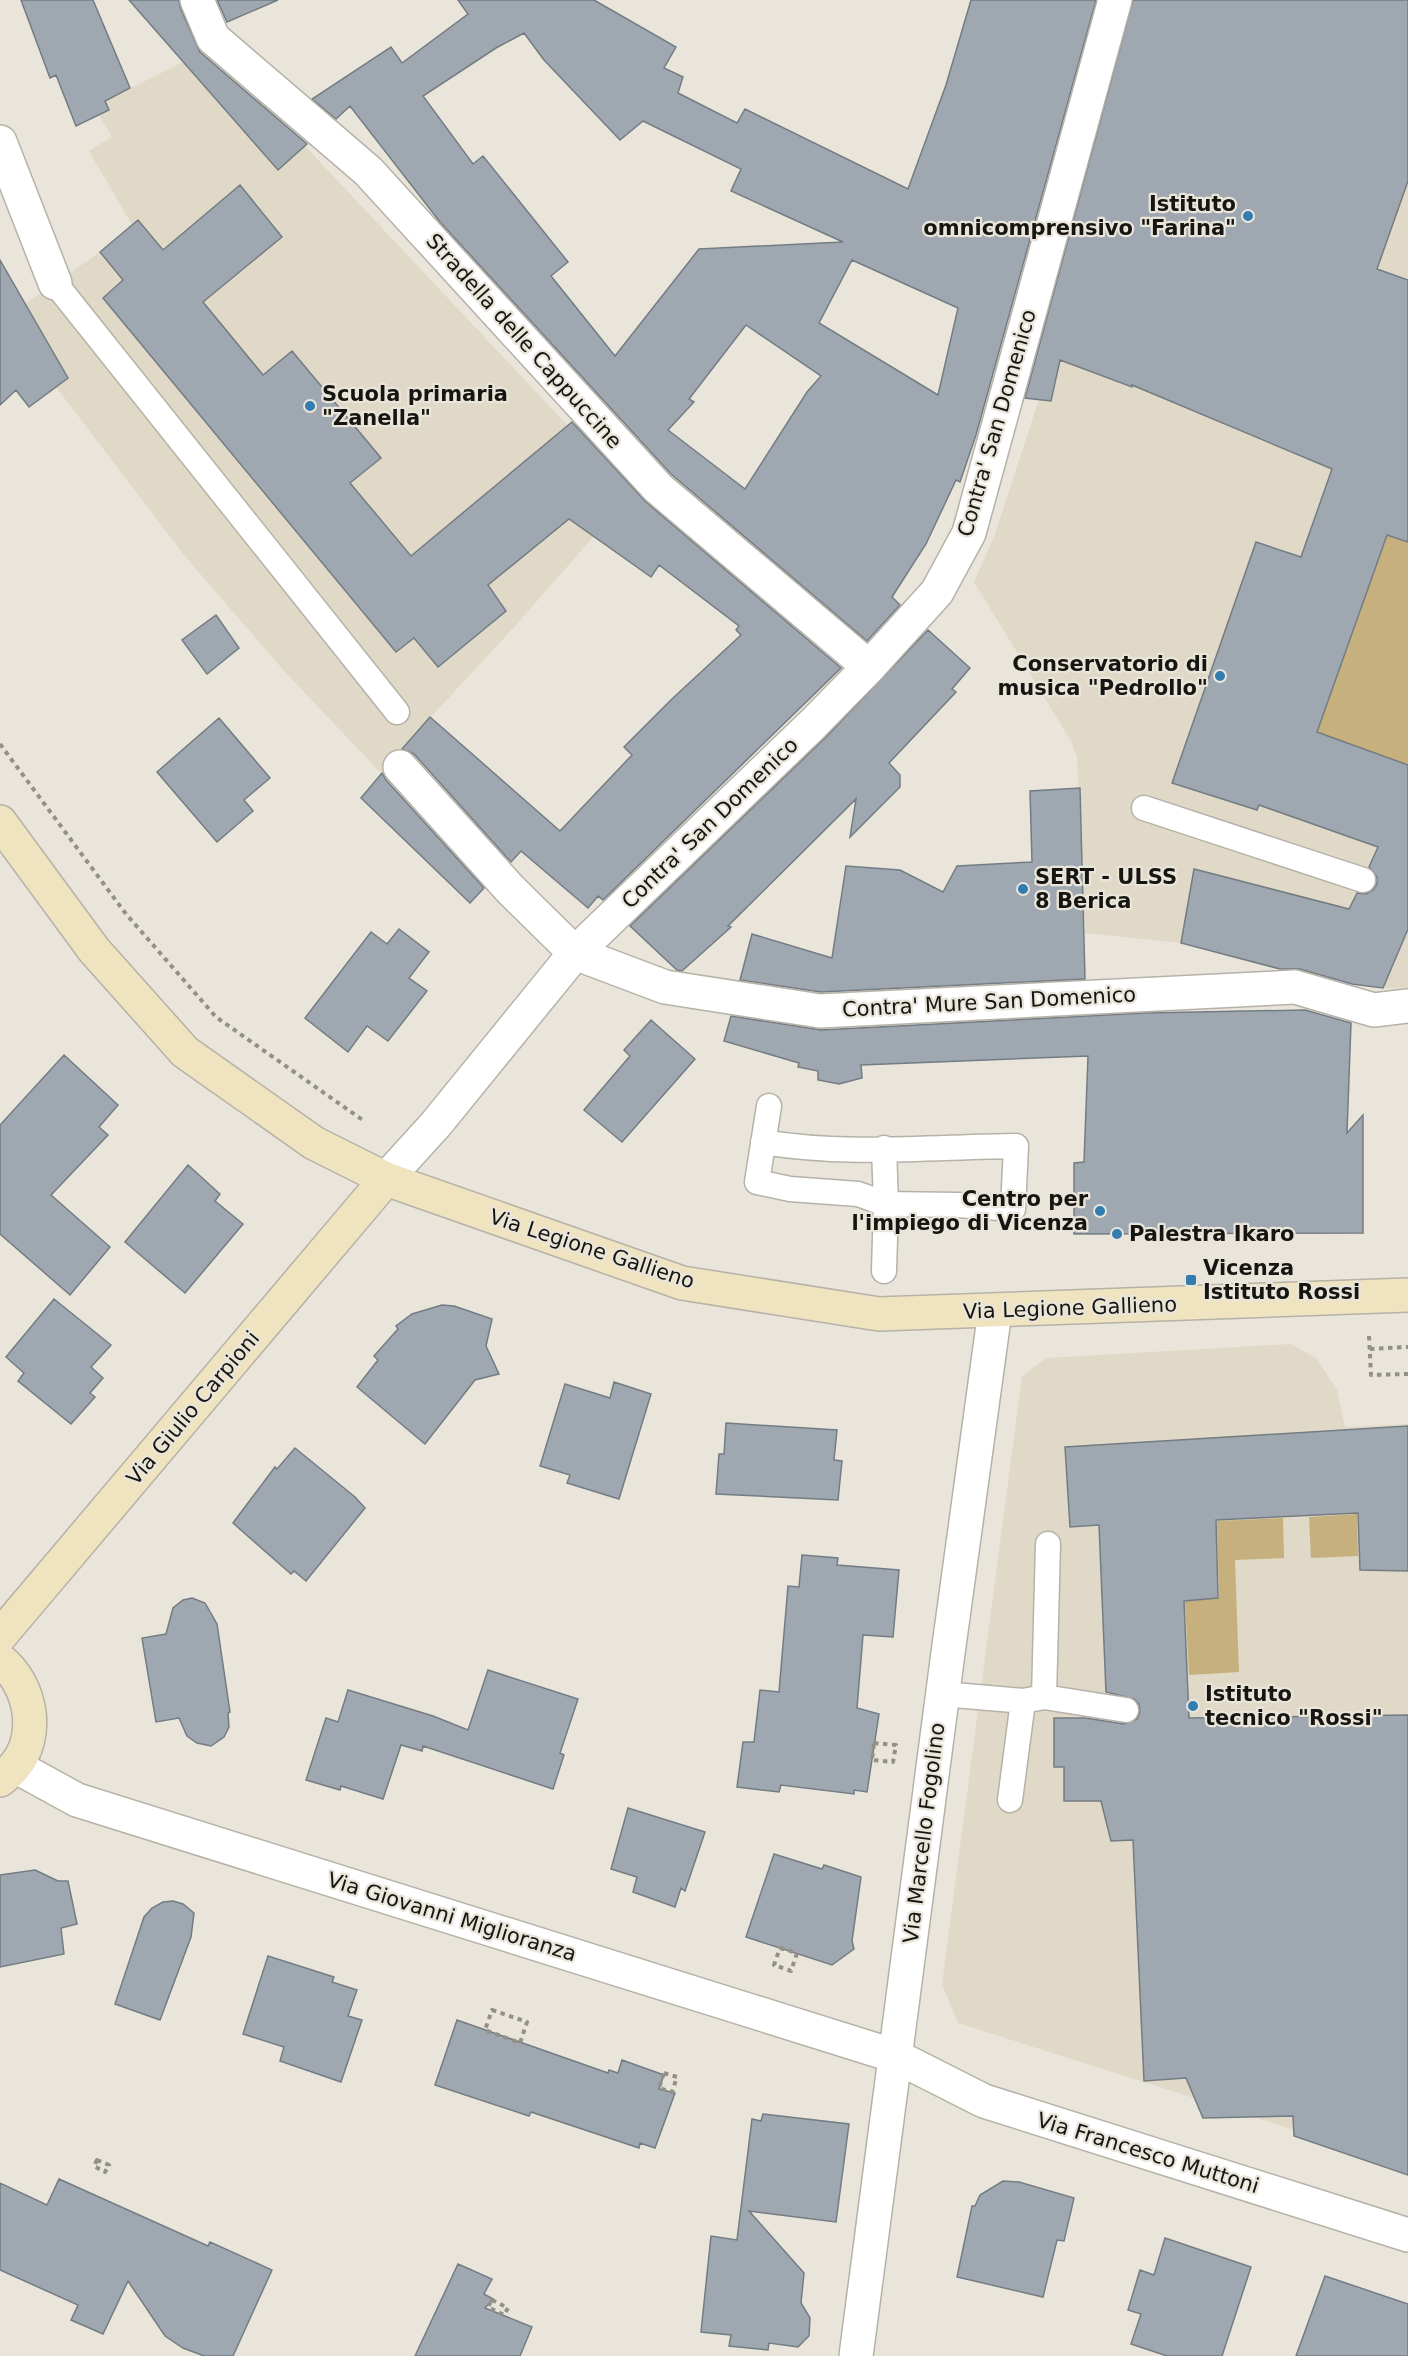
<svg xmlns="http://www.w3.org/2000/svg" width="1408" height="2356" font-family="'DejaVu Sans',sans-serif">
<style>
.built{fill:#e0d9c7}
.green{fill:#c5b07e}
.building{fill:#9fa8b0;stroke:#747c83;stroke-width:1.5;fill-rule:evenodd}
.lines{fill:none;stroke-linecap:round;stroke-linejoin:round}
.lane-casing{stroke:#b6b2a8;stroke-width:27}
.street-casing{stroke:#b6b2a8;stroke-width:36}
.secondary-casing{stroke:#b6b2a8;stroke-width:36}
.path{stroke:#939088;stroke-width:4;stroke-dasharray:4.5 4.5;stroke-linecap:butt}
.lane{stroke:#fff;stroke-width:24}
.street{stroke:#fff;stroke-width:33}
.secondary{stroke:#efe3c0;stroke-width:33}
.poi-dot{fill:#327cb0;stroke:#e9e5da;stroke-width:2}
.labels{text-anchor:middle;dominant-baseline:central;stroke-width:4.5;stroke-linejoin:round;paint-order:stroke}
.poi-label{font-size:21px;font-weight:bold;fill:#161511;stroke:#e9e5da;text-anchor:start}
.street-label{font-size:21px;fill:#161511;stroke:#e9e5da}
</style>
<rect width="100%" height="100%" fill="#e9e5da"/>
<path class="built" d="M 1408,0 L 1408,988 L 1383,988 L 1313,978 L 1181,943 L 1085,933 L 1077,757 L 1071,741 L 974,582 L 994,537 L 1039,399 L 1050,356 Z
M 183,62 L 278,169 L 305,146 L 568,426 L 594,536 L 516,625 L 380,772 L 284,671 L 184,555 L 56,387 L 68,378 L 25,304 L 100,252 L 132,225 L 89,151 L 112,137 L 99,115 L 109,110 L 105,101 Z
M 1291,1344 L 1317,1359 L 1337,1390 L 1345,1427 L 1408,1424 L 1408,2166 L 958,2023 L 942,1984 L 1022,1376 L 1046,1358 Z"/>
<path class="green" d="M 1387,535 L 1408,542 L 1408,765 L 1317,732 Z
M 1357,1514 L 1358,1556 L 1311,1558 L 1309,1517 Z
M 1283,1518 L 1284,1558 L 1235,1560 L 1239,1672 L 1189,1675 L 1185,1601 L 1219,1598 L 1217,1521 Z"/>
<path class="building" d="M 21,0 L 93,0 L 130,88 L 105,101 L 109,110 L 76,126 L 56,75 L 50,78 Z
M 129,0 L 179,0 L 180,7 L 200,52 L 307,144 L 278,170 Z
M 217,0 L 278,0 L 227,22 Z
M 458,0 L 594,0 L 676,47 L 664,68 L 683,77 L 678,93 L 737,123 L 745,109 L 908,189 L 946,85 L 971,0 L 1096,0 L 976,435 L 960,482 L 956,480 L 926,544 L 892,597 L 900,605 L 867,641 L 671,474 L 440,222 L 350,106 L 336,119 L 312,99 L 391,47 L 402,63 L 468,14 ZM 524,33 L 544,60 L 620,140 L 643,121 L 741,169 L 731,191 L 843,242 L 699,249 L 615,356 L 551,276 L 568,262 L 483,156 L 473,164 L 423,96 L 496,48 ZM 852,260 L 958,308 L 938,395 L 819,323 ZM 746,325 L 821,376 L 807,392 L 745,489 L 668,430 L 694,402 L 689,399 Z
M 1133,0 L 1408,0 L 1408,181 L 1377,269 L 1408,280 L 1408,542 L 1387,535 L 1317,732 L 1408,765 L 1408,929 L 1383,988 L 1352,984 L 1300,969 L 1280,969 L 1181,943 L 1194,869 L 1349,909 L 1357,893 L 1366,894 L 1373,890 L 1377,884 L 1377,877 L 1369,867 L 1378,847 L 1259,805 L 1257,810 L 1172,783 L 1256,542 L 1301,557 L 1332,469 L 1132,385 L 1132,387 L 1060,360 L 1051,401 L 1025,398 Z
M 240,185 L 282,237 L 203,302 L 263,375 L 292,351 L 381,458 L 350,483 L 411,556 L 572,422 L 646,502 L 841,668 L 603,900 L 598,896 L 588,908 L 521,851 L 511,862 L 414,754 L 402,749 L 430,717 L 560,831 L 632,755 L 624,747 L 673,698 L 741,635 L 736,630 L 739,626 L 659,565 L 651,577 L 569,519 L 488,585 L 506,611 L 438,667 L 414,638 L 396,652 L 103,298 L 123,280 L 100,252 L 138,220 L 163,250 Z
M 0,260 L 68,378 L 29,407 L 16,390 L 0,405 Z
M 216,615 L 239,648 L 207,674 L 182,640 Z
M 928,630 L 970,668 L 952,689 L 956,692 L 889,763 L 900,775 L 900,787 L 850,837 L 856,799 L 728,926 L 731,927 L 682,971 L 677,970 L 630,926 L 826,737 Z
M 219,718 L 270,778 L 244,800 L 253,811 L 217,842 L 157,772 Z
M 382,773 L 386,780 L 484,888 L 470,903 L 361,798 Z
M 1080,788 L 1085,979 L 821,992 L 740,980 L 752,934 L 832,958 L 846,866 L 900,870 L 943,892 L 957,866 L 1032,862 L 1030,791 Z
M 399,929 L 429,952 L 409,978 L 427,991 L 388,1041 L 367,1026 L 348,1052 L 305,1018 L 371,932 L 387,944 Z
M 1305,1010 L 1351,1023 L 1347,1133 L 1363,1115 L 1363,1233 L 1074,1234 L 1074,1163 L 1084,1162 L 1088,1056 L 861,1065 L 862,1078 L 839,1084 L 818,1080 L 818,1071 L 798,1067 L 799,1063 L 724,1041 L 731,1016 L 821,1030 L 1145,1013 Z
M 651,1020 L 695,1059 L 622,1142 L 584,1110 L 630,1056 L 624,1050 Z
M 64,1055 L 118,1105 L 99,1127 L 108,1135 L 51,1195 L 110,1247 L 70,1295 L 0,1234 L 0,1125 Z
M 188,1165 L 220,1194 L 215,1201 L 243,1224 L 185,1293 L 125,1242 Z
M 54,1299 L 111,1345 L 91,1367 L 103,1378 L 90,1393 L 95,1397 L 71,1424 L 18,1381 L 24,1373 L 6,1357 Z
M 442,1305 L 454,1306 L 492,1319 L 486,1346 L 499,1374 L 475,1380 L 425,1444 L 357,1387 L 378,1360 L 374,1356 L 398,1329 L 396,1326 L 412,1314 Z
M 614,1382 L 651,1394 L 619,1499 L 567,1483 L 570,1475 L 540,1466 L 565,1384 L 610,1398 Z
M 726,1423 L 837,1430 L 834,1460 L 842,1461 L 838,1500 L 716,1494 L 719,1454 L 724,1454 Z
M 1408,1426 L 1408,1571 L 1360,1570 L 1358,1513 L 1216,1520 L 1218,1598 L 1184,1601 L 1189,1718 L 1408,1715 L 1408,2175 L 1294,2136 L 1293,2116 L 1203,2118 L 1186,2078 L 1144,2081 L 1133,1840 L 1111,1841 L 1101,1801 L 1064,1801 L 1064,1767 L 1054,1767 L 1054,1718 L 1085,1718 L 1124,1724 L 1137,1719 L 1140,1712 L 1139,1704 L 1134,1699 L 1106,1692 L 1099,1525 L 1070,1527 L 1065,1447 Z
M 295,1448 L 355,1497 L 365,1508 L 306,1581 L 294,1571 L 291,1574 L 233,1523 L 275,1467 L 277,1469 Z
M 802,1555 L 838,1558 L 837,1565 L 899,1570 L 893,1637 L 863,1635 L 857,1708 L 879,1714 L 867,1792 L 854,1790 L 854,1794 L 781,1785 L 779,1792 L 737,1787 L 743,1742 L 754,1742 L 760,1690 L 779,1692 L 788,1586 L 799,1587 Z
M 192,1598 L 205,1603 L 217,1624 L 230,1712 L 228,1713 L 229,1727 L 224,1737 L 211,1746 L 197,1743 L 187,1736 L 179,1718 L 156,1722 L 142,1638 L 166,1634 L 173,1608 L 183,1600 Z
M 488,1670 L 578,1699 L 560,1753 L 564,1755 L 553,1789 L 423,1746 L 422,1751 L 401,1745 L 383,1799 L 341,1786 L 340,1790 L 306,1780 L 326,1718 L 338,1722 L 348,1690 L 433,1716 L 468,1730 Z
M 628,1808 L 705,1832 L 685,1891 L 681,1888 L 675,1907 L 633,1892 L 637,1877 L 611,1869 Z
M 774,1854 L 822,1869 L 824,1865 L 861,1877 L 852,1941 L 854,1949 L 832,1965 L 746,1937 Z
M 35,1870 L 58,1881 L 68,1881 L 77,1924 L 61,1928 L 64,1954 L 0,1967 L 0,1875 Z
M 173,1901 L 183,1904 L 194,1913 L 191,1937 L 160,2020 L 115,2004 L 144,1917 L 152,1908 L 163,1902 Z
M 268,1956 L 334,1977 L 332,1982 L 357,1990 L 348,2016 L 362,2020 L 341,2082 L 280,2061 L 284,2047 L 243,2034 Z
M 457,2020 L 608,2073 L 609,2070 L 618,2073 L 622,2060 L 664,2075 L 659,2089 L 675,2093 L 655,2148 L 640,2143 L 639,2148 L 531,2112 L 529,2116 L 435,2085 Z
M 763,2114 L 849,2124 L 836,2222 L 749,2211 L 804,2273 L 801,2303 L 810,2318 L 809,2336 L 798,2347 L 769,2343 L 768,2350 L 729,2346 L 731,2335 L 701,2332 L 711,2236 L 737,2240 L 752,2119 L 761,2121 Z
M 59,2179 L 208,2246 L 210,2242 L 272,2270 L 233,2356 L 204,2356 L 183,2348 L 165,2336 L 128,2281 L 103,2334 L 71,2320 L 78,2305 L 0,2270 L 0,2183 L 47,2205 Z
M 1003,2181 L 1019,2182 L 1074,2198 L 1064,2241 L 1057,2240 L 1043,2297 L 957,2277 L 972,2206 L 975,2206 L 980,2195 Z
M 1165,2238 L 1251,2267 L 1222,2356 L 1167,2356 L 1131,2344 L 1141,2314 L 1128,2310 L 1140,2270 L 1154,2275 Z
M 458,2264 L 492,2279 L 484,2294 L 493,2299 L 485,2308 L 532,2327 L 520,2356 L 415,2356 Z
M 1325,2276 L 1408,2304 L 1408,2356 L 1296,2356 Z"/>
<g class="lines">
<g class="lane-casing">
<path id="lane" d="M 55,283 L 397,712
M 1144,808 L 1363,880
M 769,1106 L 757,1182 L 790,1189 L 858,1194 L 886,1204 L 884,1271
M 763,1142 C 846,1156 933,1147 1016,1146 L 1013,1209 L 957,1205 L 886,1204 L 884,1148
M 942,1694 L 1023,1701 L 1044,1697 L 1048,1544
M 1044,1697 L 1126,1710
M 1010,1800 L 1023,1701"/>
</g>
<g class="street-casing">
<path id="street" d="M 197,0 L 213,38 L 368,171 L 658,488 L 869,667
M 0,142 L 55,283
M 400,767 L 510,889 L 575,953 L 665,987 L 820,1011 L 1295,987 L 1374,1010 L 1408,1006
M 386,1179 L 436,1124 L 575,953 L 813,724 L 869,667 L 937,592 L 969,533 L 1115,0
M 15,1766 L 77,1800 L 895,2056 L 984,2101 L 1408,2235
M 856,2356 L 948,1653 L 995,1311"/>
</g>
<g class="secondary-casing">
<path id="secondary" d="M 0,822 L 94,950 L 185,1052 L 314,1143 L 386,1179 L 682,1283 L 879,1314 L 1408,1295
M 0,1636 L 386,1179
M 0,1660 C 31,1684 41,1736 14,1767 C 10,1772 5,1776 0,1780"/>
</g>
<path class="path" d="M 0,744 L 126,914 L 216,1017 L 364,1121
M 1369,1336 L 1371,1375 L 1408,1374
M 1370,1349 L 1408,1347
M 874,1743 L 896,1745 L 893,1762 L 872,1760 Z
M 780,1948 L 797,1953 L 791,1971 L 774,1965 Z
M 492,2010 L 527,2022 L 520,2043 L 485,2030 Z
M 664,2073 L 677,2077 L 672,2092 L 659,2088 Z
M 97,2160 L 109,2165 L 105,2172 L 94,2166 Z
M 492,2300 L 508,2308 L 504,2315 L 488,2307 Z"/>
<use href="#lane" class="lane"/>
<use href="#street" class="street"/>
<use href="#secondary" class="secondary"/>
</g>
<g class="poi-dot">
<circle cx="1248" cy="216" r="6"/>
<circle cx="310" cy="406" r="6"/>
<circle cx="1220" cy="676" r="6"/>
<circle cx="1023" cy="889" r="6"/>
<circle cx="1100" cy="1211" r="6"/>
<circle cx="1117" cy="1234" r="6"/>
<rect x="1185" y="1274" width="12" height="12" rx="3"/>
<circle cx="1193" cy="1706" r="6"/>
</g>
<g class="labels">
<g class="poi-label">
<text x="1236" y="204" text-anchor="end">Istituto<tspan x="1236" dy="24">omnicomprensivo "Farina"</tspan></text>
<text x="322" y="394">Scuola primaria<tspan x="322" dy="24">"Zanella"</tspan></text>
<text x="1208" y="664" text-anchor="end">Conservatorio di<tspan x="1208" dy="24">musica "Pedrollo"</tspan></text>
<text x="1035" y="877">SERT - ULSS<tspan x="1035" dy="24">8 Berica</tspan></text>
<text x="1088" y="1199" text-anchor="end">Centro per<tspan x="1088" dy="24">l'impiego di Vicenza</tspan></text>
<text x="1129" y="1234">Palestra Ikaro</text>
<text x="1203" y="1268">Vicenza<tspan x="1203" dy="24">Istituto Rossi</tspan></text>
<text x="1205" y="1694">Istituto<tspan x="1205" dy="24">tecnico "Rossi"</tspan></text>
</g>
<g class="street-label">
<text transform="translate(524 341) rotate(48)">Stradella delle Cappuccine</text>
<text transform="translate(997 423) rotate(-74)">Contra' San Domenico</text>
<text transform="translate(710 823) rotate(-44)">Contra' San Domenico</text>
<text transform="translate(989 1002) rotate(-3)">Contra' Mure San Domenico</text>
<text transform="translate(592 1249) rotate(18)">Via Legione Gallieno</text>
<text transform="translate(1070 1308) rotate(-2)">Via Legione Gallieno</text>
<text transform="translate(193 1408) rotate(-50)">Via Giulio Carpioni</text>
<text transform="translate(924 1833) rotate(-83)">Via Marcello Fogolino</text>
<text transform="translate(452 1917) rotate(17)">Via Giovanni Miglioranza</text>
<text transform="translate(1148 2153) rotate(17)">Via Francesco Muttoni</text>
</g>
</g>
</svg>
